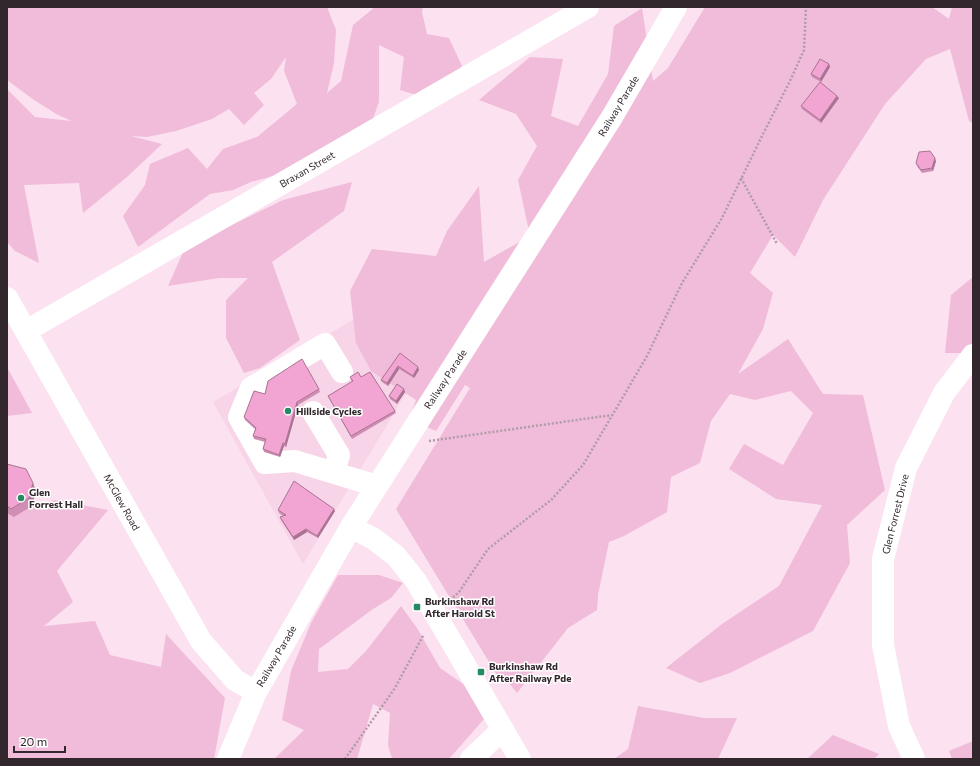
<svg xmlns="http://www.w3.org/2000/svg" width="980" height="766" font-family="Commissioner,sans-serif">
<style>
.built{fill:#f7d4e7}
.green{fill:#f0bcd9}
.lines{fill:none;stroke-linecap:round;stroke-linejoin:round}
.path{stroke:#b09ca7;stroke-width:2.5;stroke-dasharray:2 2;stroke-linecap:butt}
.minor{stroke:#fff;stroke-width:22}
.wall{fill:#d08eb5}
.shaded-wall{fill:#a97493}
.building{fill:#f2a5d2;stroke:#a97493}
.poi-dot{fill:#268a65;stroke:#fff;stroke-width:1.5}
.labels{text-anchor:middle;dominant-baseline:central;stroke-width:3;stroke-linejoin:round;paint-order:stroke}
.street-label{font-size:10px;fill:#31272d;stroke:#fff}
.poi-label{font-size:10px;font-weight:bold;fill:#31272d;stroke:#fff;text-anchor:start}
</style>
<rect width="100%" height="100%" fill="#fce1f0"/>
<path class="built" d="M 390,298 L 427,359 L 303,564 L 213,402 Z"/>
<path class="green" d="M 7,7 L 327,7 L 336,30 L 334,63 L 327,93 L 341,81 L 353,25 L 375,7 L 423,7 L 422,12 L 427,34 L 449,38 L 462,66 L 430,99 L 400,90 L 404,57 L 379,45 L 379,102 L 368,132 L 280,174 L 251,182 L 233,190 L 210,194 L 138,247 L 123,216 L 145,185 L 150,164 L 188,148 L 207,169 L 223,149 L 257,137 L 297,104 L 284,71 L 286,57 L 271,79 L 254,93 L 264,105 L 244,125 L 229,109 L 212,119 L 176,131 L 147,137 L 131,136 L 162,144 L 127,177 L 83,213 L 79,183 L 24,185 L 39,263 L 15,251 L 7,242 L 7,89 L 35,117 L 72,121 L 58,115 L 34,100 L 7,80 Z
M 705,7 L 932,7 L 949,19 L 952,7 L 973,7 L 973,123 L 969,121 L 950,49 L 926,59 L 885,104 L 823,200 L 795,257 L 773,235 L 750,273 L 773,293 L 763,329 L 738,374 L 788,339 L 823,394 L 863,395 L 885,490 L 847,525 L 850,563 L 813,631 L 730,673 L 700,683 L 666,668 L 722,624 L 779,586 L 822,505 L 776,499 L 729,469 L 744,444 L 783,465 L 813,413 L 791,391 L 755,400 L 730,394 L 711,421 L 700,463 L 671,477 L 667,512 L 624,536 L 609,542 L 598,595 L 597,610 L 568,628 L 517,693 L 503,676 L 500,680 L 396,509 L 470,388 L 465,385 L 436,431 L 409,419 L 416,400 L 371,371 L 356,343 L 350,291 L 372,249 L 436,256 L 447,231 L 479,186 L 484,262 L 530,236 L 518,180 L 537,146 L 516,114 L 479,100 L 530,57 L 563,59 L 551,116 L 578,126 L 608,74 L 614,26 L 642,8 L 653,81 L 668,68 Z
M 352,182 L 344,211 L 272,262 L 300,340 L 260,368 L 244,373 L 226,338 L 226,300 L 248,278 L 219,278 L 168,286 L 185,248 L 283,200 Z
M 973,277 L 973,345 L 967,353 L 945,353 L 951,295 Z
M 7,367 L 32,413 L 7,416 Z
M 55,500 L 108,510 L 57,571 L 73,602 L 44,626 L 95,621 L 110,655 L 161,667 L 166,634 L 225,698 L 214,759 L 7,759 L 7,514 Z
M 338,575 L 379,575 L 403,583 L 391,598 L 373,609 L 319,649 L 318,672 L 348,669 L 366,651 L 401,606 L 417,628 L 440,668 L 475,692 L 491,711 L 449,759 L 392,759 L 388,745 L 390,713 L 373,704 L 357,759 L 274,759 L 304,730 L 282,720 L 291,671 L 311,623 Z
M 638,706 L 704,718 L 737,718 L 718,759 L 614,759 L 628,749 Z
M 833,735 L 879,754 L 874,759 L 807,759 Z
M 973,741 L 973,759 L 952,759 L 949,751 Z"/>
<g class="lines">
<path class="path" d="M 741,178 L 777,244
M 429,441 L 612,415
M 450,600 L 459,592 L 488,549 L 551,500 L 583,465 L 647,356 L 682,283 L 722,218 L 763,134 L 790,81 L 804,50 L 806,7
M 345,759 L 395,688 L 424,634"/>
<path class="minor" d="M 7,298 L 201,641 L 235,680 L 256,692
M 26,331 L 588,7
M 342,372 L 325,344 L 251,388 L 239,417 L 265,463 L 295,461 L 377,486
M 313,412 L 339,455 L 334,472
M 351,527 L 374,539 L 396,556 L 416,581 L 520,759
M 228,759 L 256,692 L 351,527 L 612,117 L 676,7
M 471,759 L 503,729
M 914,759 L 899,726 L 883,645 L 883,559 L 906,468 L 944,393 L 973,355"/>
</g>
<path class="wall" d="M 829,64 L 830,67 L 821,82 L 812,77 L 811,74 Z
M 839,98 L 821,123 L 802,109 L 801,106 Z
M 936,161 L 933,171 L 922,173 L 917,166 L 916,163 Z
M 400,353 L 419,370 L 414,378 L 399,369 L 388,386 L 382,382 L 381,380 Z
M 350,377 L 361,377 L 395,411 L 396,413 L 352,439 L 328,396 L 352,382 Z
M 319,389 L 320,392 L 298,405 L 286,447 L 284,446 L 280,457 L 264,452 L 263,449 L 265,442 L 254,439 L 253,436 L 255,429 L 245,420 L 244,417 L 265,394 Z
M 405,392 L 397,404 L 390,399 L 389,396 Z
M 7,464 L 36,491 L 32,506 L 14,517 L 7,513 Z
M 278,510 L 335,511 L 318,538 L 307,532 L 294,540 L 281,520 L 280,517 L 283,516 L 279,513 Z"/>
<path class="shaded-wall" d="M 829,64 L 830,67 L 821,82 L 820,79 Z
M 837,96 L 839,98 L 821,123 L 820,120 Z
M 935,158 L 936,161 L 933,171 L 932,168 Z
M 398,366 L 399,369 L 388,386 L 387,383 Z
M 418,367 L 419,370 L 414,378 L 413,376 Z
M 404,389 L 405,392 L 397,404 L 396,401 Z
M 297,402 L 298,405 L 286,447 L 285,444 Z
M 283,443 L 284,446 L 280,457 L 279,455 Z
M 33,483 L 36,491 L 32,506 L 29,498 Z
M 334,509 L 335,511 L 318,538 L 317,536 Z
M 306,529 L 307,532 L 294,540 L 293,537 Z"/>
<path class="building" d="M 820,59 L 829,64 L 820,79 L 811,74 Z
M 820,82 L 837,96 L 820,120 L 801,106 Z
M 930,151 L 935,158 L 932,168 L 921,170 L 916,163 L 919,152 Z
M 400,353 L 418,367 L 413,376 L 398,366 L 387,383 L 381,380 Z
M 302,359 L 319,389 L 297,402 L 285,444 L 283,443 L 279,455 L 263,449 L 266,439 L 253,436 L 256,428 L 244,417 L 254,391 L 265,394 L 268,381 Z
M 358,372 L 361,377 L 370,372 L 395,411 L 351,436 L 328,396 L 353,381 L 350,377 Z
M 397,384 L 404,389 L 396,401 L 389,396 Z
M 7,464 L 26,469 L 33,483 L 29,498 L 11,509 L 7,506 Z
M 294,481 L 334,509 L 317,536 L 306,529 L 293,537 L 280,517 L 286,515 L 278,510 Z"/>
<g class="poi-dot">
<circle cx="288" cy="411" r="4"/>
<circle cx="21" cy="498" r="4"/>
<rect x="413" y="603" width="8" height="8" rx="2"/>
<rect x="477" y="668" width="8" height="8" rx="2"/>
</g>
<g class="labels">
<g class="street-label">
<text transform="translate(618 106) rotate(-59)">Railway Parade</text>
<text transform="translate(307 169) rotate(-30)">Braxan Street</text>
<text transform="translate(445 379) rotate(-57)">Railway Parade</text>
<text transform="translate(122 502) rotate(61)">McGlew Road</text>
<text transform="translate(895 514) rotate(-76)">Glen Forrest Drive</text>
<text transform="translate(276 656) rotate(-60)">Railway Parade</text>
</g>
<g class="poi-label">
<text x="296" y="411">Hillside Cycles</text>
<text x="29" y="492">Glen<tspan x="29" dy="12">Forrest Hall</tspan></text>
<text x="425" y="601">Burkinshaw Rd<tspan x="425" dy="12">After Harold St</tspan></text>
<text x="489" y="666">Burkinshaw Rd<tspan x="489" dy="12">After Railway Pde</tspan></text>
</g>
</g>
<rect width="980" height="766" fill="none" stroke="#31272d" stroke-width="16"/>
<path d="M14 746v6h51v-6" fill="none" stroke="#31272d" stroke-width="2"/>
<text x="20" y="746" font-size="12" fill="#31272d" stroke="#ffffff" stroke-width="3" paint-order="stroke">20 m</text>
</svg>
